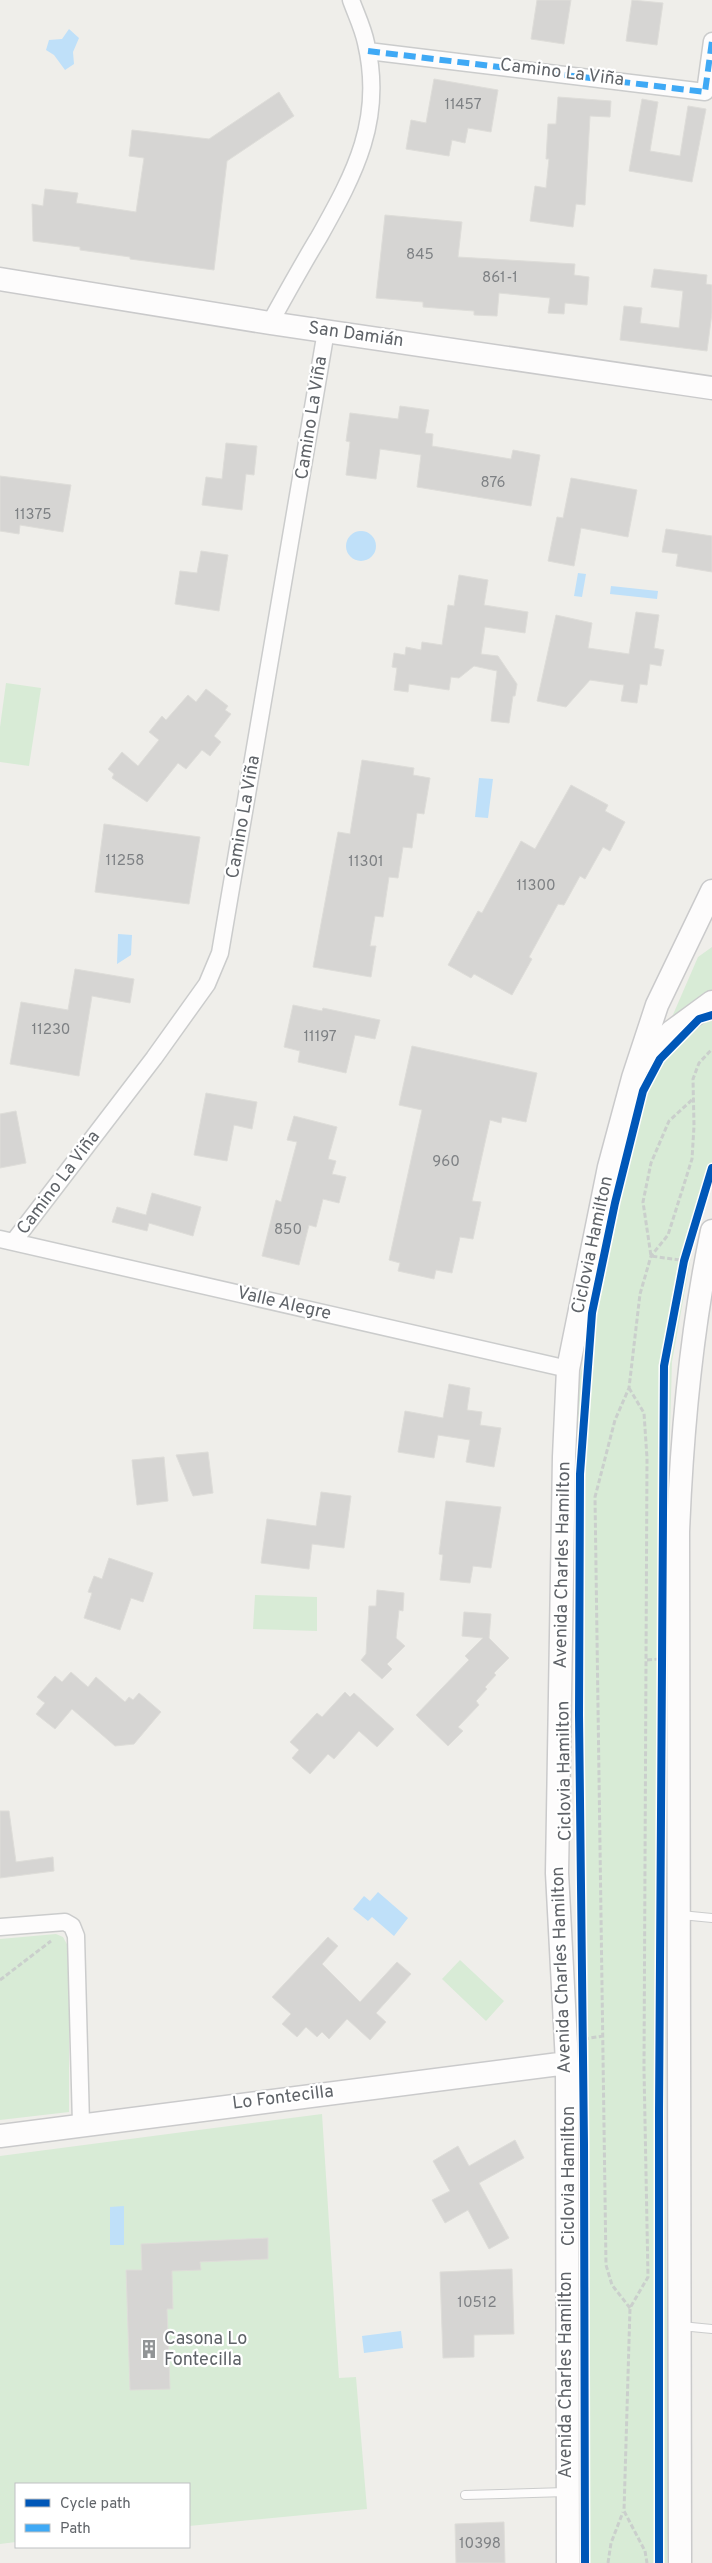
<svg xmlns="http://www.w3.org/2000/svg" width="712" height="2563" font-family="Overpass,sans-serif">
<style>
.green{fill:#d8ebd6}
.water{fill:#bfe0f9}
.building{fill:#d6d5d3;stroke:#deddd9}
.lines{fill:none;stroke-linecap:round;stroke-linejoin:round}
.lane-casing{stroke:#cbcccc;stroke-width:10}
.street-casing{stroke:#cbcccc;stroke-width:19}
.secondary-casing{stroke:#cacacb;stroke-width:25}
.path{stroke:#cacfcc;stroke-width:3;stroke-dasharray:5 2.5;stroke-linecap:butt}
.lane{stroke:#fdfcfc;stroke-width:8}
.street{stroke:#fdfcfc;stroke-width:16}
.secondary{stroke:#fdfcfc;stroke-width:22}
.quiet{stroke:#3fa9f5;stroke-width:6;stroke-dasharray:12 6;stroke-linecap:butt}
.cycleway-casing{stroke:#fff;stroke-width:11}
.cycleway{stroke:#0057b8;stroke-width:8}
.labels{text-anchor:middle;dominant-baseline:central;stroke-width:4.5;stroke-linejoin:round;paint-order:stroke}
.number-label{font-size:15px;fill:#7e8184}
.street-label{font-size:18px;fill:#5f6368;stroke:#fff}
.poi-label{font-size:18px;fill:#5f6368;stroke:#fff;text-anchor:start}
</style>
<rect width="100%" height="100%" fill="#efeeea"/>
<path class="green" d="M 6,683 L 41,688 L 29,766 L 0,762 L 0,727 Z
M 712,947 L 712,1175 L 696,1228 L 672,1362 L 667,1534 L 665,2155 L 669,2500 L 667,2563 L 584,2563 L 587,2267 L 579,1875 L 580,1703 L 569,1457 L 580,1376 L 622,1169 L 649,1070 L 698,957 Z
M 255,1595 L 317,1597 L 317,1631 L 253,1629 Z
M 56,1934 L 63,1937 L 69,1948 L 69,2112 L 0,2120 L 0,1939 Z
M 460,1960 L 504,2001 L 486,2021 L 442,1979 Z
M 322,2114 L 339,2378 L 356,2377 L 367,2509 L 189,2526 L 189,2484 L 16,2484 L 16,2542 L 0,2544 L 0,2156 Z"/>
<path class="water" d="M 69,29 L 79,38 L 73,52 L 74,64 L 65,70 L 54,55 L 46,50 L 49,40 L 62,39 Z
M346 546a15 15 0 1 1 30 0a15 15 0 1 1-30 0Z
M 578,573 L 586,574 L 582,597 L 574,596 Z
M 611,586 L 658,591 L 657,599 L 610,594 Z
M 479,778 L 493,779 L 488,818 L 475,817 Z
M 118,934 L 132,935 L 131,955 L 117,964 Z
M 378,1892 L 408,1918 L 394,1936 L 372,1917 L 368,1921 L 353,1909 L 364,1896 L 370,1901 Z
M 124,2206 L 124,2245 L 110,2245 L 110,2207 Z
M 401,2331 L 403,2348 L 364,2353 L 362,2336 Z"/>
<path class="building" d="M 537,0 L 571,0 L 564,44 L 531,39 Z
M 632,0 L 663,3 L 657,45 L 626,41 Z
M 434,79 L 498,90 L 491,132 L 468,128 L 465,143 L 452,140 L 449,156 L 406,149 L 411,120 L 426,123 Z
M 279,92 L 294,116 L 227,161 L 214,270 L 130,259 L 130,257 L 80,250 L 80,247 L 33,241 L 32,204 L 43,206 L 45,189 L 78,193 L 76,203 L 136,212 L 144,158 L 129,156 L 132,130 L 209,139 Z
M 558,97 L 611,101 L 610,117 L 590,116 L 585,205 L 576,204 L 573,227 L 530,221 L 535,186 L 546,188 L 549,159 L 546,159 L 548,124 L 556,124 Z
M 642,99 L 658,102 L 650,151 L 680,156 L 688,106 L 706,109 L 692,182 L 629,171 Z
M 385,215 L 462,222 L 458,257 L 575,264 L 574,275 L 589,277 L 587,305 L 565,303 L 564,314 L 548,313 L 550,298 L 499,293 L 497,316 L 474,315 L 474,311 L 423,307 L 423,302 L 376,298 Z
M 654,269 L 707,275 L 706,284 L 712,285 L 712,313 L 707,351 L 620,340 L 624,306 L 642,308 L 640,323 L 679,328 L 683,291 L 651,287 Z
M 400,406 L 429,410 L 425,433 L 433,434 L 432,446 L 511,459 L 513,450 L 540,455 L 531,506 L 417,487 L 421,455 L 380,449 L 376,479 L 346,475 L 350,442 L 346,441 L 350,413 L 398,419 Z
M 226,443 L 257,446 L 254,475 L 246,474 L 242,510 L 202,505 L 206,477 L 222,479 Z
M 0,476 L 71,485 L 63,532 L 20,525 L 19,534 L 0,531 Z
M 571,478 L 637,490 L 628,537 L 581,528 L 574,566 L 548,561 L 557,517 L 563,518 Z
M 666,529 L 712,536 L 712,572 L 676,566 L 678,554 L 662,552 Z
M 201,551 L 228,555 L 219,611 L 175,604 L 180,571 L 197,573 Z
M 459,575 L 488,580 L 484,605 L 528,612 L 525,633 L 485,627 L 481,654 L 498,656 L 517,684 L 515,696 L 513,696 L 509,723 L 491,721 L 497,671 L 474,666 L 459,678 L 451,677 L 449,690 L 409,684 L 408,692 L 394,690 L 397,668 L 392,667 L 394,653 L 405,655 L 406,647 L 421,650 L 422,642 L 442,645 L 448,605 L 454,606 Z
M 636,612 L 659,615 L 654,648 L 664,650 L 661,666 L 650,664 L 647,685 L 640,684 L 637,703 L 621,701 L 624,685 L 590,680 L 566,707 L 537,701 L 556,615 L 592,623 L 588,648 L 629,654 Z
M 206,689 L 228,706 L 225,710 L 231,714 L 214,736 L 221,742 L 210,756 L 202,750 L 186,769 L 178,763 L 147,802 L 112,778 L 114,774 L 108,769 L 122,752 L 138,766 L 159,740 L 149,732 L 162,716 L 166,720 L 188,695 L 196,702 Z
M 362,760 L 414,768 L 413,775 L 430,778 L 424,814 L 417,813 L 412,848 L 403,847 L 398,878 L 389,877 L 383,917 L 375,916 L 370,946 L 376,946 L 371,977 L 313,967 L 338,832 L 350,834 Z
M 571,785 L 608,805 L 605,811 L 625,822 L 610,851 L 603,847 L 585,879 L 580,876 L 564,905 L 558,904 L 529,957 L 532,959 L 512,995 L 474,974 L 471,978 L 448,965 L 478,911 L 482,913 L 521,841 L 535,849 Z
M 104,824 L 200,837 L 189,904 L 95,892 Z
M 75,969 L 134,979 L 130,1003 L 92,996 L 79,1076 L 10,1064 L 21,1002 L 68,1010 Z
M 293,1005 L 322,1011 L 323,1008 L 380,1020 L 375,1039 L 355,1035 L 346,1073 L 298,1062 L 300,1051 L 284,1047 Z
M 412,1046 L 537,1073 L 526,1122 L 502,1117 L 501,1123 L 490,1120 L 472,1201 L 481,1202 L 473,1239 L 460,1237 L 452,1273 L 436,1270 L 434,1279 L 398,1271 L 400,1263 L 389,1260 L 422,1110 L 399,1105 Z
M 206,1093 L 257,1102 L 252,1129 L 234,1125 L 227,1161 L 194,1155 Z
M 16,1111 L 26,1163 L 0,1168 L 0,1114 Z
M 294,1116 L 337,1127 L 328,1159 L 336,1161 L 332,1174 L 346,1177 L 339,1203 L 323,1199 L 316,1227 L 309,1225 L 299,1265 L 262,1256 L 276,1200 L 281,1202 L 297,1142 L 287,1140 Z
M 152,1193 L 201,1207 L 193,1236 L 149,1223 L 147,1231 L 112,1222 L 117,1207 L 146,1215 Z
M 449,1384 L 470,1388 L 467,1410 L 482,1412 L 480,1425 L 501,1428 L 494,1467 L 466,1462 L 470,1440 L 438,1435 L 434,1458 L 398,1452 L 405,1411 L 443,1418 Z
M 208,1452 L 213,1493 L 193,1496 L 176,1455 Z
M 164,1457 L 168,1501 L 137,1505 L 132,1460 Z
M 321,1492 L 351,1496 L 344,1548 L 312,1544 L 309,1569 L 261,1563 L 267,1519 L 316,1526 Z
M 446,1501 L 501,1507 L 491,1568 L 473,1566 L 470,1583 L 440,1580 L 443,1555 L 439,1554 Z
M 109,1558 L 153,1573 L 143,1602 L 131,1598 L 120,1630 L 84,1618 L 92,1593 L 88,1592 L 94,1576 L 102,1579 Z
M 377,1590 L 404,1593 L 403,1611 L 399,1610 L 396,1638 L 405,1646 L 387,1664 L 392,1669 L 382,1679 L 361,1660 L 366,1654 L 369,1606 L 376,1606 Z
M 464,1612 L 491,1614 L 489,1638 L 509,1658 L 494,1673 L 496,1675 L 485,1687 L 487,1689 L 476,1701 L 479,1705 L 458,1727 L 463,1731 L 448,1746 L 416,1715 L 469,1660 L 465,1656 L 483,1638 L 462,1636 Z
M 71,1672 L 88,1687 L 96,1677 L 125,1702 L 129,1697 L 133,1700 L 139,1693 L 161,1712 L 134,1744 L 115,1746 L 72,1709 L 55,1729 L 36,1714 L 45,1703 L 37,1697 L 55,1676 L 62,1682 Z
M 345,1692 L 350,1697 L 354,1693 L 394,1729 L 377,1747 L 359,1731 L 334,1759 L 328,1754 L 310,1774 L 292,1758 L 299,1750 L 290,1742 L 317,1713 L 322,1717 Z
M 0,1811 L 9,1811 L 16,1862 L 53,1857 L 54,1871 L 0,1878 Z
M 328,1937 L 338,1946 L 322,1964 L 360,2002 L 397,1962 L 411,1974 L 376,2013 L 386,2022 L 370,2040 L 347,2019 L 329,2039 L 322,2032 L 317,2037 L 306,2027 L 297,2037 L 282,2024 L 291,2014 L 272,1997 Z
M 515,2140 L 524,2158 L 479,2183 L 509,2238 L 489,2249 L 468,2210 L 445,2223 L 432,2200 L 450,2191 L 433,2161 L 458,2146 L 469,2166 Z
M 268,2238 L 268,2259 L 200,2262 L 201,2270 L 172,2271 L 173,2309 L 167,2309 L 170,2389 L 130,2390 L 126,2270 L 142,2270 L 141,2244 Z
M 512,2269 L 514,2334 L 474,2335 L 474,2357 L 443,2358 L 440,2272 Z
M 504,2522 L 505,2563 L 456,2563 L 455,2524 Z"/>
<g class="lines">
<g class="lane-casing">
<path id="lane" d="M 681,1915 L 712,1918
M 681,2326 L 712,2329
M 465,2495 L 566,2492"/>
</g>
<g class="street-casing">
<path id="street" d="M 368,51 L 705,92 L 712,41
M 270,323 C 286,294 302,265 319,237 C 355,173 384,119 366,43 C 363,28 356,14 351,0
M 0,1239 L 568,1369
M 14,1241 L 154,1058 L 207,984 L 220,953 L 326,331
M 0,1927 L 65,1922 L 72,1926 L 76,1936 L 81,2124"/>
</g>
<g class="secondary-casing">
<path id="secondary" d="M 0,279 L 270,323 L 712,388
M 643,1062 L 671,1032 L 712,1002
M 0,2136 L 567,2063
M 568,2563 L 567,2063 L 557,1873 L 564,1457 L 568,1369 L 609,1167 L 633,1078 L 657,1005 L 712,891
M 680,2563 L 678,1532 C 682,1430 691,1330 712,1231"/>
</g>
<path class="path" d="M 687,1261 L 651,1256 L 643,1202 L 651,1163 L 669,1121 L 694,1098
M 629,1388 L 644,1413 L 647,1458 L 644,2069 L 648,2277 L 630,2308 L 624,2511 L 645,2551 L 647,2563
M 647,1660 L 659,1659
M 0,1980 L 51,1941
M 584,2039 L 603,2036
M 630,2308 L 612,2285 L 606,2265 L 595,1497 L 615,1420 L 629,1388 L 640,1294 L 651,1256 L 668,1235 L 692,1159 L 694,1126 L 693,1079 L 699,1063 L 712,1049
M 608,2563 L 611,2543 L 623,2512"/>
<use href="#lane" class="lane"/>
<use href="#street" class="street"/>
<use href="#secondary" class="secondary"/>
<path class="quiet" d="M 368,51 L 705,92 L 712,41"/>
<g class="cycleway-casing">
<path id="cycleway" d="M 585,2563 L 584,2144 L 579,1715 L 580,1474 L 592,1313 L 615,1203 L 643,1091 L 660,1059 L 699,1019 L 712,1015
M 659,2563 L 659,2113 L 664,1366 L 684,1261 L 712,1168"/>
</g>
<use href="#cycleway" class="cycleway"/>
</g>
<defs>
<g id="building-bare" transform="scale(1.5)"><path d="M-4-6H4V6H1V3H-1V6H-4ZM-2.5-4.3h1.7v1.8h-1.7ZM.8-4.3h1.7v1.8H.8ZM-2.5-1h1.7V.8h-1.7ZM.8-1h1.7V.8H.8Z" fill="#919496" stroke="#fff" stroke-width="2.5" paint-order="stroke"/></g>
</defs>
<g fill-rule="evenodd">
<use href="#building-bare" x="149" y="2349"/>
</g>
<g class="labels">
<g class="number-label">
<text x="463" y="105">11457</text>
<text x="420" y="255">845</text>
<text x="500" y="278">861-1</text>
<text x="493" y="483">876</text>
<text x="33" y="515">11375</text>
<text x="125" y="861">11258</text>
<text x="366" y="862">11301</text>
<text x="536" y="886">11300</text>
<text x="51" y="1030">11230</text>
<text x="320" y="1037">11197</text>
<text x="446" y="1162">960</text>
<text x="288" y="1230">850</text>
<text x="477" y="2303">10512</text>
<text x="480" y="2544">10398</text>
</g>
<g class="street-label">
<text transform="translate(562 73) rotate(7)">Camino La Viña</text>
<text transform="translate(356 335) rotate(8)">San Damián</text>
<text transform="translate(312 418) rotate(-81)">Camino La Viña</text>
<text transform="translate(244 817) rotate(-80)">Camino La Viña</text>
<text transform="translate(59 1183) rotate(-53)">Camino La Viña</text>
<text transform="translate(593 1245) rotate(-78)">Ciclovia Hamilton</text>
<text transform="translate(284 1304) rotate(13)">Valle Alegre</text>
<text transform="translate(563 1565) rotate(-89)">Avenida Charles Hamilton</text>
<text transform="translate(565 1771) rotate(-91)">Ciclovia Hamilton</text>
<text transform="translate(562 1970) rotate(-92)">Avenida Charles Hamilton</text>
<text transform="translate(283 2098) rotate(-7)">Lo Fontecilla</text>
<text transform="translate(569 2176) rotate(-90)">Ciclovia Hamilton</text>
<text transform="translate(566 2375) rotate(-90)">Avenida Charles Hamilton</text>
</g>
<g class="poi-label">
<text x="164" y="2339">Casona Lo<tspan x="164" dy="21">Fontecilla</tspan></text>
</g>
</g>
<rect x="15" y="2483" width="175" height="65" fill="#ffffff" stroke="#bfc1c3"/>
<rect x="25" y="2499" width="25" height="8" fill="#0057b8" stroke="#bfc1c3"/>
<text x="60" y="2508" font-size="15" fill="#5f6368">Cycle path</text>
<rect x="25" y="2524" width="25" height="8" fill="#3fa9f5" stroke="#bfc1c3"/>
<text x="60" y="2533" font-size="15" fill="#5f6368">Path</text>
</svg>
